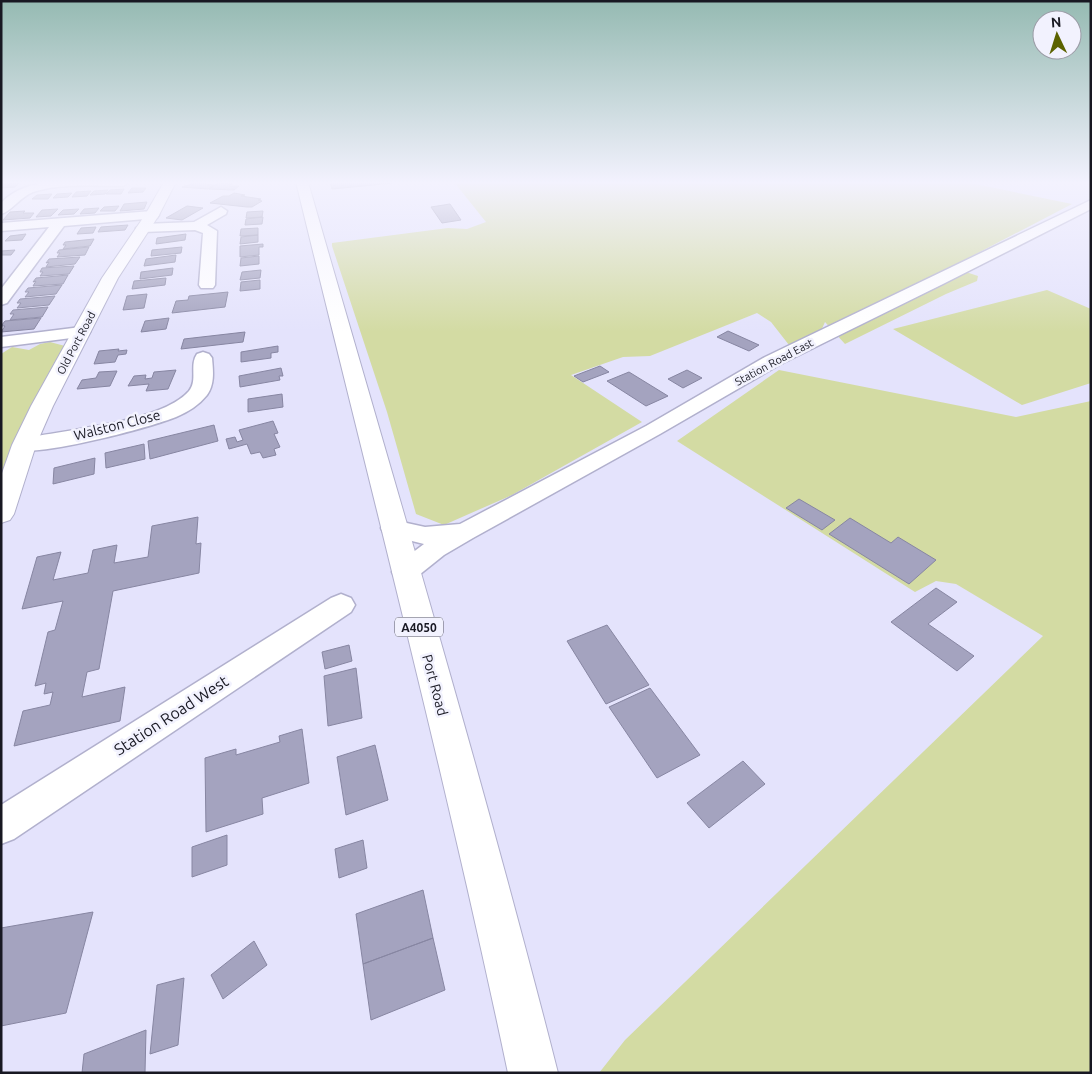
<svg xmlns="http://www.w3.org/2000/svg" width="1092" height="1074" font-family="Ubuntu,sans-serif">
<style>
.green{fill:#d3dba3}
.building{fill:#a4a3bf;stroke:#8786a2}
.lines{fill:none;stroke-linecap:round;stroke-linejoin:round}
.street-casing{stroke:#b1b0cd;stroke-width:3}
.secondary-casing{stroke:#b1b0cd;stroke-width:2}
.primary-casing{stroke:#b1b0cd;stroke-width:2}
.street{fill:#fff;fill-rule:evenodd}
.secondary{fill:#fff;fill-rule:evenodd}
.primary{fill:#fff;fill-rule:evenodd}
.labels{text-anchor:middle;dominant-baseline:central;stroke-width:5;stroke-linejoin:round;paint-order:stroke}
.far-street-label{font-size:11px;fill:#181822;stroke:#f2f2fe}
.shield{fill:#f2f2fe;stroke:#595964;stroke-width:1}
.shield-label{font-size:12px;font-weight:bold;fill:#181822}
.street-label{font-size:14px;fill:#181822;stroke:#f2f2fe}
.near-street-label{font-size:16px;fill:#181822;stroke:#f2f2fe}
</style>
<rect width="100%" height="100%" fill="#e4e3fc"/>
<path class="green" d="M 454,182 L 966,182 L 1072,204 L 951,267 L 978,276 L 977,281 L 946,294 L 845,344 L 825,322 L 820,333 L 789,345 L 771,322 L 757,313 L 650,356 L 623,357 L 571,375 L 642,422 L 512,495 L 444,525 L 416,514 L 387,412 L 332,246 L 332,243 L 448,228 L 467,229 L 486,222 Z
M 1047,290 L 1091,309 L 1091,383 L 1022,405 L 893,329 Z
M 50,342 L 65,346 L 54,369 L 30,408 L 1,479 L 1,354 L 12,347 L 29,350 L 40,344 Z
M 779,370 L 1016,417 L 1091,401 L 1091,1073 L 599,1073 L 625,1040 L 1043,636 L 956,584 L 936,581 L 915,592 L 677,441 Z"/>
<path class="building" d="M 198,182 L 209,182 L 205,184 L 214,185 L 208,189 L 182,187 Z
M 330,182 L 392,182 L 393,183 L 332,189 Z
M 19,183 L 15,187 L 1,188 L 1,184 Z
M 218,183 L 232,184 L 229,186 L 239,186 L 234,190 L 209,189 Z
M 132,188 L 146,188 L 143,192 L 128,193 Z
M 124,189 L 121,194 L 106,194 L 110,190 Z
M 108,190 L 105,194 L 90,195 L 94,191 Z
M 91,191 L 87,196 L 72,197 L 76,192 Z
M 72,193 L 68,197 L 53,198 L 57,194 Z
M 234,193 L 245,195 L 241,196 L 261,199 L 258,200 L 262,201 L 252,207 L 247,207 L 210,203 L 223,196 L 229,196 Z
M 52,194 L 48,199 L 32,199 L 37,195 Z
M 147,202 L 144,209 L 120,211 L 124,204 Z
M 450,204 L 461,220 L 442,223 L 431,207 Z
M 119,206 L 115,211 L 100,211 L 104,207 Z
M 187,206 L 203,208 L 182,220 L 166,218 Z
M 99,208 L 95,213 L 80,214 L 84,209 Z
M 58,209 L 51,216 L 36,217 L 42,210 Z
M 79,209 L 74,214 L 58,215 L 63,210 Z
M 25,211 L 23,213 L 34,213 L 30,218 L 3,220 L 10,212 Z
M 263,211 L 262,217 L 246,218 L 247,212 Z
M 263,217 L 262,224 L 245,225 L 246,219 Z
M 128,225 L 125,230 L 98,232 L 101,227 Z
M 96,227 L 93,233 L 77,234 L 81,228 Z
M 258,228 L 258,235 L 240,236 L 241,229 Z
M 26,234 L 22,240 L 5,241 L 10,236 Z
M 186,234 L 185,240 L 156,244 L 157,238 Z
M 258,235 L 258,242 L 240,244 L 241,237 Z
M 94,239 L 90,246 L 63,249 L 66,245 L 63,245 L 65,242 Z
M 263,244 L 263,247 L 259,247 L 259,255 L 240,257 L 240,246 Z
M 89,247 L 85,255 L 57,257 L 60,253 L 57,253 L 59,250 Z
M 182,247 L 181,253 L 151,256 L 152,250 Z
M 15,250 L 11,255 L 1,255 L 1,251 Z
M 176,255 L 175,262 L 144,266 L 146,259 Z
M 259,256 L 259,264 L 240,266 L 241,258 Z
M 80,257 L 75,264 L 46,267 L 49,262 L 46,263 L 49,259 Z
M 74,266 L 69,274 L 40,276 L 43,272 L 40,272 L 42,268 Z
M 173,268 L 172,275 L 140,279 L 141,272 Z
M 261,270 L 260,278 L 240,280 L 242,272 Z
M 68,275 L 63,284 L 33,286 L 36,281 L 33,282 L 36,278 Z
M 166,278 L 165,285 L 132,289 L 134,281 Z
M 260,280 L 260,289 L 240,291 L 241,282 Z
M 62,285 L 56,294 L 25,297 L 29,292 L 25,292 L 28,288 Z
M 228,292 L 225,307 L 172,313 L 176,301 L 188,300 L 189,296 Z
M 147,294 L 144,308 L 123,310 L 127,296 Z
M 55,296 L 49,305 L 17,308 L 21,303 L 17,303 L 20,299 Z
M 48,307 L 42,317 L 10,320 L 14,314 L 10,314 L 13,310 Z
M 41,318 L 34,329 L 1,332 L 5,326 L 1,326 L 5,321 Z
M 169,318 L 166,329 L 141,332 L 145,321 Z
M 728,331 L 759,345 L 749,351 L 717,337 Z
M 245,332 L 243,342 L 181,349 L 184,339 Z
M 278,346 L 278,352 L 271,353 L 271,358 L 241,362 L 241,352 Z
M 119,349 L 118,351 L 127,350 L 126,354 L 118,355 L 115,362 L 94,364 L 99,351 Z
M 600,366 L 609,372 L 583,382 L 574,376 Z
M 281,368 L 283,376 L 279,376 L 280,380 L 240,387 L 239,376 Z
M 176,370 L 168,389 L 146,391 L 149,384 L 128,386 L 134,376 L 146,375 L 145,379 L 152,378 L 154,372 Z
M 687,370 L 702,378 L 683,388 L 668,379 Z
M 117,371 L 110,386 L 77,389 L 82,380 L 96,378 L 99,372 Z
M 629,372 L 668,396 L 646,406 L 607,381 Z
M 282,394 L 283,407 L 248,412 L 248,399 Z
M 273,421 L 278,433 L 274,434 L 280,447 L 274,449 L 276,455 L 263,458 L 260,452 L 251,454 L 247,444 L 229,449 L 226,439 L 235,437 L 237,442 L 243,440 L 239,430 Z
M 214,425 L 218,441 L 150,459 L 148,441 Z
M 144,444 L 145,459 L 106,468 L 105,453 Z
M 95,458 L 94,474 L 53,484 L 54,468 Z
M 799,499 L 835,520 L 822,530 L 786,508 Z
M 198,517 L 196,544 L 201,543 L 199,573 L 113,591 L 99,669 L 87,672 L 82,697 L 125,687 L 120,721 L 14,746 L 23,711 L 50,705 L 53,692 L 44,694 L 46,683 L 35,686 L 48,632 L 55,630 L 63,601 L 22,609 L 37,557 L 61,552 L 53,580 L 88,573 L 93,550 L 117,545 L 114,563 L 148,557 L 152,526 Z
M 850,518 L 891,543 L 898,537 L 936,560 L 909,584 L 829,534 Z
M 936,588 L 957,602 L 928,624 L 974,656 L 957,671 L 891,622 Z
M 607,625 L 649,685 L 606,704 L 567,641 Z
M 349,645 L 352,661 L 325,669 L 322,652 Z
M 356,668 L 362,718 L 328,726 L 324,676 Z
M 650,688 L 700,755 L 657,778 L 609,707 Z
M 302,729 L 309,783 L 262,798 L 263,814 L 206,832 L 205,758 L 236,749 L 236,755 L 280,742 L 279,736 Z
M 375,745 L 388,800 L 346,815 L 337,757 Z
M 743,761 L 765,784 L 709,828 L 687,803 Z
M 227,835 L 227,865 L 192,877 L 192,847 Z
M 363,840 L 367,868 L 339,878 L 335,849 Z
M 423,890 L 433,938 L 363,964 L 356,914 Z
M 93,912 L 66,1013 L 1,1026 L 1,928 Z
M 433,938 L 445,990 L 371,1020 L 363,964 Z
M 254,941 L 267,965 L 223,999 L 211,975 Z
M 184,978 L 178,1045 L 150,1054 L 157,985 Z
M 146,1030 L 145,1073 L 82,1073 L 84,1054 Z"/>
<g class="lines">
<g class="street-casing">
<path id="street" d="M 52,182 L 129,182 L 123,186 C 94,186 61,183 33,192 C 20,197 12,211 1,214 L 1,203 C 16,188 32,184 52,182 Z
M 1091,200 L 1091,209 L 943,284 L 779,365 L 660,434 L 473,538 L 444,555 L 414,579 L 405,582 L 396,579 L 392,572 L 396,565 L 424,544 L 384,534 L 381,528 L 384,522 L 393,520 L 425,527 L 460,524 L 646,426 L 765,357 Z
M 221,207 L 227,211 L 226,214 L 207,225 L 217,231 L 215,285 L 213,288 L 201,288 L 199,285 L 203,233 L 195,230 L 143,232 L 136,228 L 143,224 L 194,222 Z
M 152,211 L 157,212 L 159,215 L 157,218 L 64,226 L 7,303 L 1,305 L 1,289 L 49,227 L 1,231 L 1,223 Z
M 81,327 L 87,328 L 90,332 L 87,336 L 1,347 L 1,337 Z
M 203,352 L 209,354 L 212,358 C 213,370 215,384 207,395 C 199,405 188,412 176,417 C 148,428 43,456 16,450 L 13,445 L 16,440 C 59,430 160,424 189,391 C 198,380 189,365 197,354 Z
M 341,594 L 351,598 L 355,605 L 351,612 L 14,839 L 1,844 L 1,805 L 331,598 Z"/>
</g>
<g class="secondary-casing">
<path id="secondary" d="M 164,182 L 176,182 L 159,215 L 118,278 L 53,406 L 36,445 L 14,514 L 10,520 L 1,523 L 1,476 L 12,445 L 31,406 L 102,278 L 145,215 Z"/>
</g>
<g class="primary-casing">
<path id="primary" d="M 296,182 L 308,182 C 393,478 482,774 558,1073 L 508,1073 C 445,774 368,478 296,182 Z"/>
</g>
<use href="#street" class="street"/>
<use href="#secondary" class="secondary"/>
<use href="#primary" class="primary"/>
</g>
<linearGradient id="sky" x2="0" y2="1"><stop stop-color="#95bab2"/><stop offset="0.55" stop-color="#f3f2fe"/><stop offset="1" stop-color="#f3f2fe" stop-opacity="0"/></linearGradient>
<rect width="1092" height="332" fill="url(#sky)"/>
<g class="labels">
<g class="far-street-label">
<text transform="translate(76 343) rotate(-62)">Old Port Road</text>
<text transform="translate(774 362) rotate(-28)">Station Road East</text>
</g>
<rect class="shield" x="395" y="617.5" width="48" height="19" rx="4"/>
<g class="shield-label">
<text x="419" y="627">A4050</text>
</g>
<g class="street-label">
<text transform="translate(117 425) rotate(-14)">Walston Close</text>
<text transform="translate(435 685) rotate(75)">Port Road</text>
</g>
<g class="near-street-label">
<text transform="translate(171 715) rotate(-33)">Station Road West</text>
</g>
</g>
<rect width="1092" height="1074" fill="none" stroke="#181822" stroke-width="5"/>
<g transform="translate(1057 35) rotate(356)"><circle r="24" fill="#f2f2fe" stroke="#9b9ba6"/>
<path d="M0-4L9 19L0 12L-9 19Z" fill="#5b6200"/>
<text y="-8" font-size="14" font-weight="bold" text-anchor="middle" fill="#181822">N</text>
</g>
</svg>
